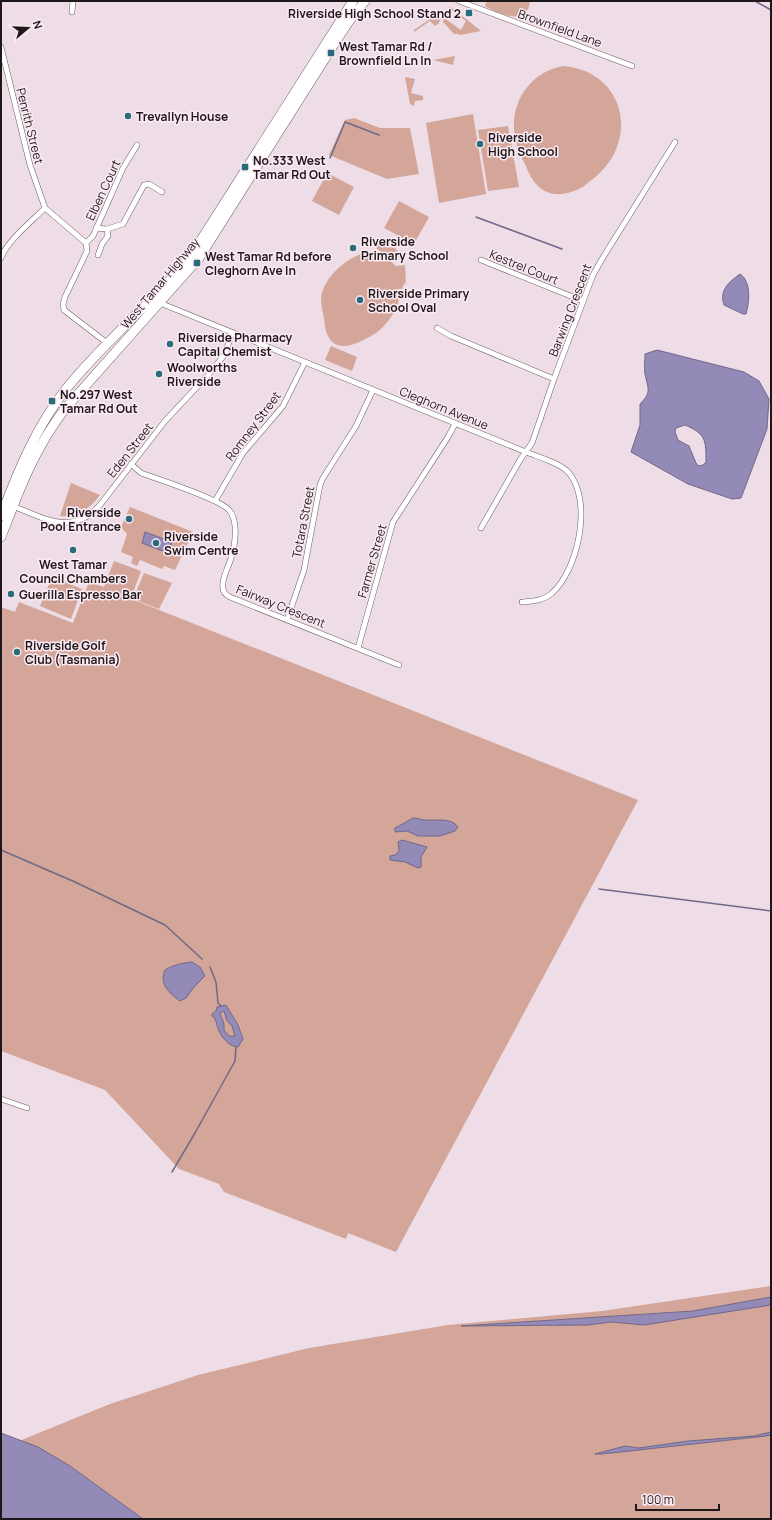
<svg xmlns="http://www.w3.org/2000/svg" width="772" height="1520" font-family="Manrope,sans-serif">
<style>
.green{fill:#d3a699}
.water{fill:#938ab8;stroke:#706889;fill-rule:evenodd}
.lines{fill:none;stroke-linecap:round;stroke-linejoin:round}
.stream{stroke:#706889;stroke-width:1.5}
.minor-casing{stroke:#6b5d64;stroke-width:6}
.trunk-casing{stroke:#6b5d64;stroke-width:10}
.minor{stroke:#fff;stroke-width:5}
.trunk{stroke:#fff;stroke-width:9}
.poi-dot{fill:#296d7d;stroke:#fbeaf3;stroke-width:1.5}
.labels{text-anchor:middle;dominant-baseline:central;stroke-width:3;stroke-linejoin:round;paint-order:stroke}
.poi-label{font-size:12px;font-weight:bold;fill:#1e181b;stroke:#fbeaf3;text-anchor:start}
.street-label{font-size:12px;fill:#1e181b;stroke:#fbeaf3}
</style>
<rect width="100%" height="100%" fill="#eedde6"/>
<path class="green" d="M 488,1 L 530,1 C 527,28 500,13 486,7 L 485,4 Z
M 449,7 L 451,7 L 481,31 L 460,35 L 458,34 L 454,34 L 443,22 L 444,18 L 461,30 L 466,21 L 451,10 L 449,13 L 446,13 Z
M 436,15 L 441,17 L 439,23 L 435,26 L 430,21 L 414,32 L 414,30 Z
M 455,56 L 453,65 L 433,60 Z
M 563,66 C 610,69 635,114 613,156 C 607,167 595,178 584,186 C 570,195 550,199 537,185 C 531,179 528,171 525,164 C 519,153 514,140 514,127 C 513,97 534,71 563,66 Z
M 405,77 L 415,79 L 411,93 L 423,96 L 423,100 L 415,101 L 414,106 L 410,104 Z
M 473,114 L 486,194 L 439,203 L 426,123 Z
M 354,118 L 380,128 L 410,128 L 419,174 L 387,179 L 329,155 L 345,120 Z
M 508,126 L 519,187 L 488,191 L 478,130 Z
M 327,173 L 354,187 L 339,215 L 312,201 Z
M 399,201 L 429,217 L 414,244 L 384,228 Z
M 381,241 L 388,247 L 395,248 L 400,255 L 394,262 L 376,248 Z
M 375,251 L 386,257 L 396,266 L 405,265 L 406,283 L 404,284 L 402,289 L 397,289 C 398,293 399,300 398,304 C 394,314 385,327 376,333 C 352,348 327,357 324,319 C 323,312 321,305 321,298 C 324,275 352,252 375,251 Z
M 331,346 L 357,357 L 352,371 L 325,360 Z
M 71,483 L 100,495 C 90,509 77,517 60,516 Z
M 130,507 L 193,532 L 175,570 L 164,566 L 162,569 L 140,560 L 137,566 L 131,563 L 133,557 L 121,552 L 127,534 L 121,527 Z
M 114,561 L 141,571 L 131,598 L 124,596 L 638,800 L 396,1252 L 348,1233 L 346,1239 L 224,1192 L 219,1184 L 179,1169 L 105,1090 L 1,1051 L 1,607 L 15,612 L 19,602 L 73,623 L 89,582 L 104,587 Z
M 144,573 L 172,583 L 159,609 L 133,599 Z
M 52,577 L 82,589 L 71,619 L 40,606 Z
M 771,1286 L 771,1519 L 143,1519 L 70,1466 L 19,1441 L 110,1404 L 198,1375 L 309,1348 L 448,1325 L 602,1311 Z"/>
<path class="water" d="M 740,274 C 752,282 749,303 746,314 L 743,314 L 724,305 C 719,290 729,282 740,274 Z
M 657,350 L 744,372 L 759,381 L 769,399 L 767,429 L 741,498 L 732,499 L 688,484 L 631,452 L 640,425 L 640,404 C 652,392 648,389 645,374 C 644,368 645,361 645,354 ZM 685,425 C 706,434 706,440 706,462 L 703,465 L 699,466 L 696,463 L 689,446 L 678,440 L 675,432 L 676,428 Z
M 145,532 L 172,542 L 168,553 L 142,543 Z
M 413,818 C 417,818 421,820 426,820 C 436,821 451,817 458,827 L 455,831 L 440,836 L 418,836 L 407,831 L 395,832 L 395,828 L 397,827 Z
M 402,840 L 427,847 L 421,857 L 421,867 L 418,868 L 405,862 L 390,860 L 390,856 L 395,855 L 399,851 L 398,842 Z
M 192,962 L 200,967 L 205,976 L 194,987 L 186,998 L 180,1001 C 169,993 159,984 165,970 C 173,965 182,963 192,962 Z
M 226,1005 L 238,1025 L 243,1039 L 238,1047 C 230,1047 222,1038 219,1031 C 216,1025 217,1019 212,1016 L 212,1014 L 216,1011 L 217,1007 ZM 224,1011 L 227,1021 L 232,1026 L 235,1036 L 229,1036 L 224,1030 L 224,1024 L 220,1013 Z
M 771,1297 L 771,1305 L 644,1325 L 611,1322 L 588,1325 L 461,1326 L 693,1311 Z
M 771,1432 L 771,1435 L 766,1436 L 602,1454 L 595,1454 L 625,1446 L 639,1448 L 688,1441 L 754,1436 Z
M 1,1433 L 38,1447 L 70,1466 L 143,1519 L 1,1519 Z"/>
<g class="lines">
<path class="stream" d="M 755,1 L 771,10
M 330,158 L 345,122 L 379,135
M 476,217 L 562,249
M 1,850 L 75,882 L 165,925 L 202,959
M 599,889 L 771,911
M 210,967 L 216,982 L 218,1003 L 221,1006
M 172,1172 L 195,1133 L 235,1061 L 236,1047"/>
<g class="minor-casing">
<path id="minor" d="M 459,1 L 632,66
M 72,12 L 73,1
M 1,47 L 30,165 L 45,208
M 96,228 L 107,229 L 123,224 L 144,185 L 149,184 L 162,192
M 86,243 L 93,236 L 123,168 L 137,145
M 98,255 L 102,244 L 108,236 L 107,229
M 1,258 C 7,241 32,221 45,208 L 86,243 L 87,251 L 65,297 L 63,304 L 64,310 L 107,343
M 481,260 L 583,301
M 160,303 L 526,452 C 538,457 561,463 569,473 C 593,502 578,571 551,594 C 542,601 532,601 522,602
M 437,328 L 451,336 L 554,379
M 131,464 L 141,473 C 158,479 220,499 229,510 C 239,521 235,546 231,558 C 229,567 221,578 223,588 C 223,592 226,595 230,597 L 399,665
M 215,501 L 243,453 L 283,406 L 305,362
M 13,506 C 45,519 73,536 100,505 L 165,421 L 210,373 L 225,354 L 231,336 L 234,333
M 481,528 L 520,460 L 532,443 L 554,379 L 593,275 L 602,259 L 675,142
M 287,620 L 304,570 L 320,485 L 323,478 L 356,426 L 373,390
M 358,648 L 393,522 L 448,437 L 455,424
M 1,1099 L 27,1108"/>
</g>
<g class="trunk-casing">
<path id="trunk" d="M 1,516 C 18,471 36,427 66,389 C 106,339 158,299 196,248 L 353,1
M 1,537 C 19,491 33,451 64,410 L 199,258 L 329,52 L 347,24 L 365,1"/>
</g>
<use href="#minor" class="minor"/>
<use href="#trunk" class="trunk"/>
</g>
<g class="poi-dot">
<rect x="465" y="9" width="8" height="8" rx="2"/>
<rect x="327" y="49" width="8" height="8" rx="2"/>
<circle cx="128" cy="116" r="4"/>
<circle cx="480" cy="144" r="4"/>
<rect x="241" y="163" width="8" height="8" rx="2"/>
<circle cx="353" cy="248" r="4"/>
<rect x="193" y="259" width="8" height="8" rx="2"/>
<circle cx="360" cy="300" r="4"/>
<circle cx="170" cy="344" r="4"/>
<circle cx="159" cy="374" r="4"/>
<rect x="48" y="397" width="8" height="8" rx="2"/>
<circle cx="129" cy="519" r="4"/>
<circle cx="156" cy="543" r="4"/>
<circle cx="73" cy="550" r="4"/>
<circle cx="11" cy="594" r="4"/>
<circle cx="17" cy="652" r="4"/>
</g>
<g class="labels">
<g class="poi-label">
<text x="461" y="13" text-anchor="end">Riverside High School Stand 2</text>
<text x="339" y="46">West Tamar Rd /<tspan x="339" dy="14">Brownfield Ln In</tspan></text>
<text x="136" y="116">Trevallyn House</text>
<text x="488" y="137">Riverside<tspan x="488" dy="14">High School</tspan></text>
<text x="253" y="160">No.333 West<tspan x="253" dy="14">Tamar Rd Out</tspan></text>
<text x="361" y="241">Riverside<tspan x="361" dy="14">Primary School</tspan></text>
<text x="205" y="256">West Tamar Rd before<tspan x="205" dy="14">Cleghorn Ave In</tspan></text>
<text x="368" y="293">Riverside Primary<tspan x="368" dy="14">School Oval</tspan></text>
<text x="178" y="337">Riverside Pharmacy<tspan x="178" dy="14">Capital Chemist</tspan></text>
<text x="167" y="367">Woolworths<tspan x="167" dy="14">Riverside</tspan></text>
<text x="60" y="394">No.297 West<tspan x="60" dy="14">Tamar Rd Out</tspan></text>
<text x="121" y="512" text-anchor="end">Riverside<tspan x="121" dy="14">Pool Entrance</tspan></text>
<text x="164" y="536">Riverside<tspan x="164" dy="14">Swim Centre</tspan></text>
<text x="73" y="564" text-anchor="middle">West Tamar<tspan x="73" dy="14">Council Chambers</tspan></text>
<text x="19" y="594">Guerilla Espresso Bar</text>
<text x="25" y="645">Riverside Golf<tspan x="25" dy="14">Club (Tasmania)</tspan></text>
</g>
<g class="street-label">
<text transform="translate(560 28) rotate(20)">Brownfield Lane</text>
<text transform="translate(30 126) rotate(76)">Penrith Street</text>
<text transform="translate(103 190) rotate(-65)">Elben Court</text>
<text transform="translate(524 267) rotate(22)">Kestrel Court</text>
<text transform="translate(160 283) rotate(-50)">West Tamar Highway</text>
<text transform="translate(570 310) rotate(-69)">Barwing Crescent</text>
<text transform="translate(444 408) rotate(22)">Cleghorn Avenue</text>
<text transform="translate(253 426) rotate(-53)">Romney Street</text>
<text transform="translate(130 450) rotate(-52)">Eden Street</text>
<text transform="translate(303 522) rotate(-79)">Totara Street</text>
<text transform="translate(372 561) rotate(-74)">Farmer Street</text>
<text transform="translate(281 606) rotate(22)">Fairway Crescent</text>
</g>
</g>
<rect width="772" height="1520" fill="none" stroke="#1e181b" stroke-width="4"/>
<g transform="translate(28 28) rotate(71)" stroke="#fbeaf3" stroke-width="3" paint-order="stroke">
<path d="M0-3L7 15L0 10L-7 15Z" fill="#1e181b"/>
<text y="-6" font-size="11" font-weight="bold" text-anchor="middle" fill="#1e181b">N</text>
</g>
<path d="M636 1504v6h83v-6" fill="none" stroke="#1e181b" stroke-width="2"/>
<text x="642" y="1504" font-size="12" fill="#1e181b" stroke="#fbeaf3" stroke-width="3" paint-order="stroke">100 m</text>
</svg>
